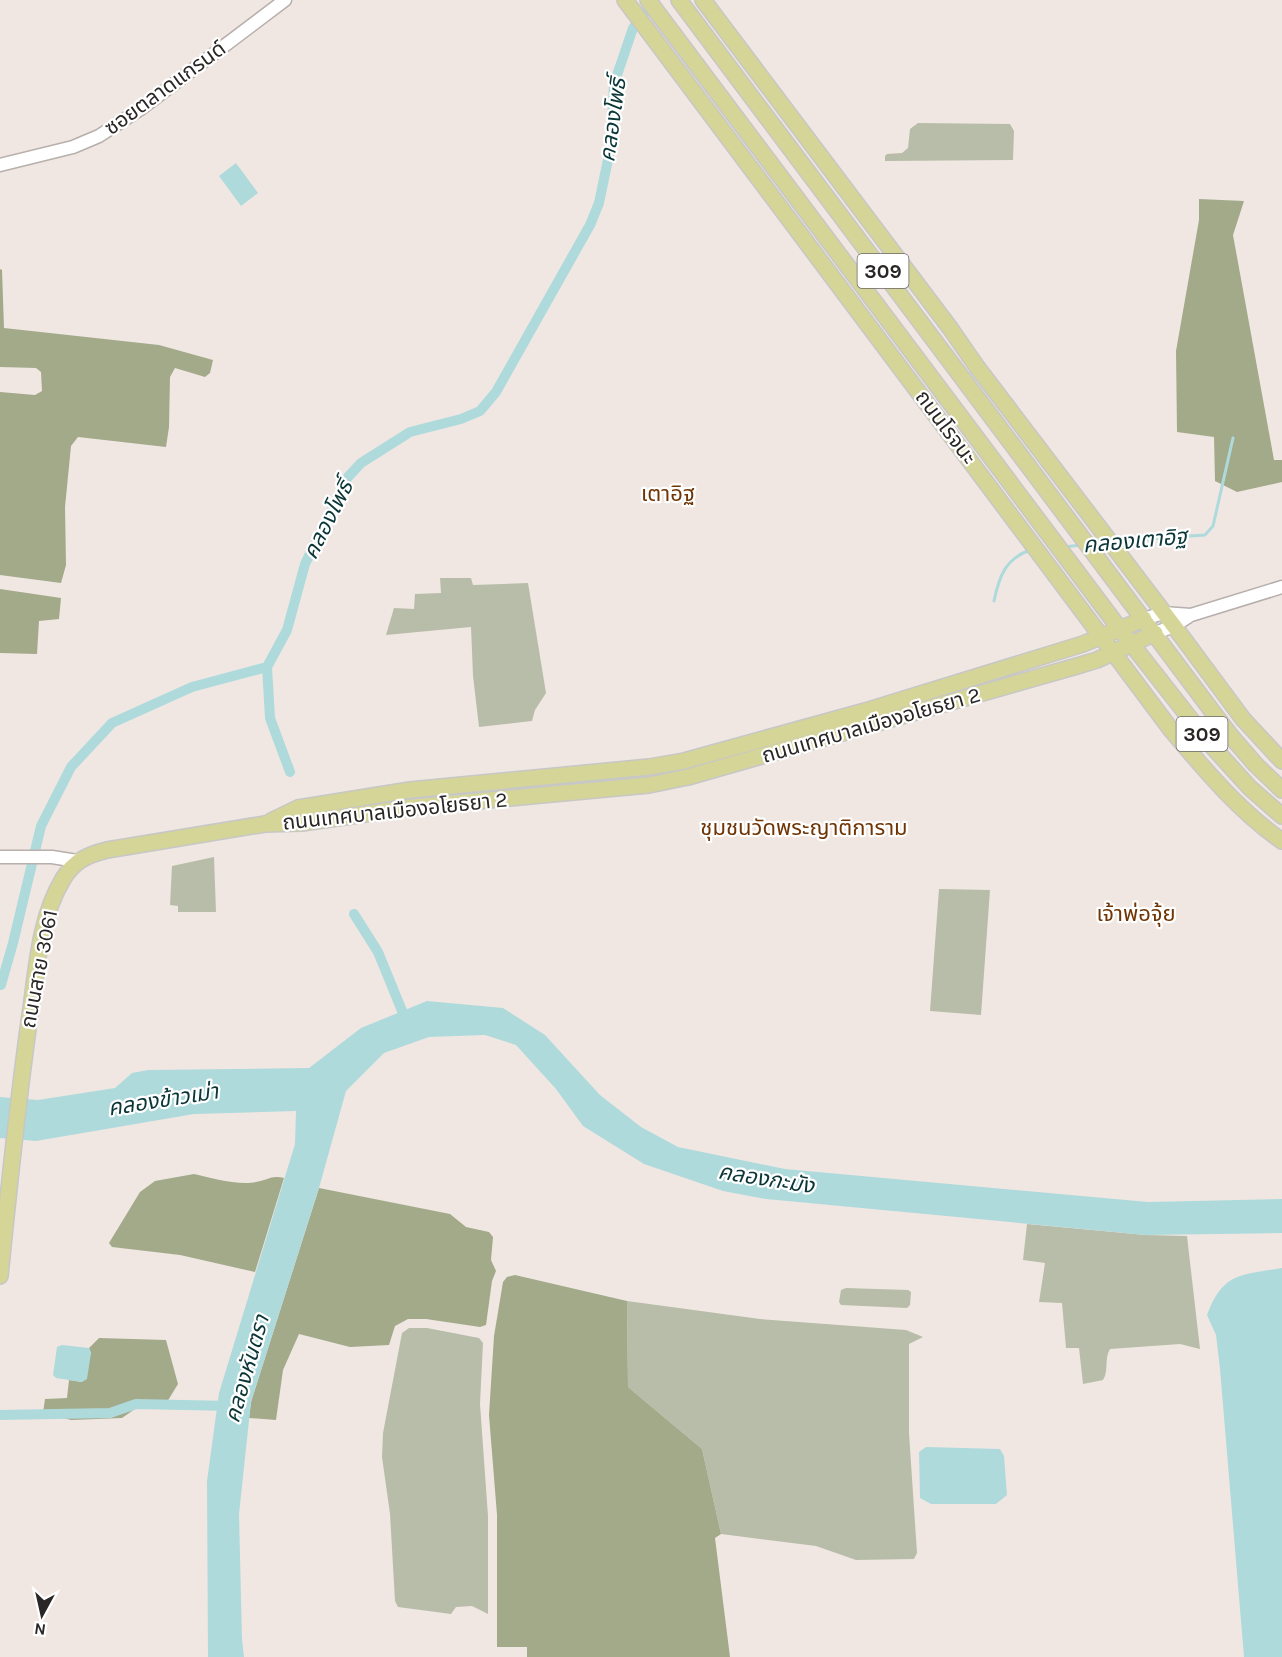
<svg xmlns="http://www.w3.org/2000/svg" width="1282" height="1657" font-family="Karla,'Noto Sans Thai',sans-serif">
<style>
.green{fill:#b8bda9}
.forest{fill:#a2aa8a}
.water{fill:#aedadc}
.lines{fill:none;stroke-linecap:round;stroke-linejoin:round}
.stream{stroke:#aedadc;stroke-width:3}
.canal{stroke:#aedadc;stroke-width:10}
.minor-casing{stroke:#b7afab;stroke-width:15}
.major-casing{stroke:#c7c7c6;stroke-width:18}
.minor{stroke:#fff;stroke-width:12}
.major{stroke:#d6d598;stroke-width:15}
.labels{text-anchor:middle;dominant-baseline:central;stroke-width:4.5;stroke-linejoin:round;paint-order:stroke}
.shield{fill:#fff;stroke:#696766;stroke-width:1.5}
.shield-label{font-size:20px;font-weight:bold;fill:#292625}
.street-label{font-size:21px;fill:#292625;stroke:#fff}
.water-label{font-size:22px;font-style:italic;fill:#0b3638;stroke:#fff}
.neighbourhood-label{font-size:22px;fill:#703504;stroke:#fff}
</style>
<rect width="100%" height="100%" fill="#f0e7e3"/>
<path class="green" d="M 918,123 L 1010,124 L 1014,131 L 1013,160 L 885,161 L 885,156 L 887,154 L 902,153 L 908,148 L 910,129 Z
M 440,578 L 471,578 L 473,585 L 528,583 L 546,693 L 535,710 L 532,721 L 479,727 L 473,676 L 471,627 L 386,635 L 394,608 L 414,609 L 415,594 L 441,593 Z
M 214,857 L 216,912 L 178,912 L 178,906 L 170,905 L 172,866 Z
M 939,889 L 990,890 L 981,1015 L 930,1011 Z
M 1027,1224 L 1146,1235 L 1187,1236 L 1200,1349 L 1180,1344 L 1110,1349 C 1104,1359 1109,1371 1103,1380 L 1083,1384 L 1079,1348 L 1066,1348 L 1062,1303 L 1039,1302 L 1045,1263 L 1023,1260 Z
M 846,1288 L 908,1290 L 911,1292 L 910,1305 L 907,1308 L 841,1305 L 839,1302 L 841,1290 Z
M 627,1301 L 760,1319 L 906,1330 L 923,1337 L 909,1344 L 909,1433 L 917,1553 L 914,1559 L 856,1560 L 816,1546 L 721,1534 L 702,1449 L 628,1387 Z
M 409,1328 L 427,1328 L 479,1338 L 483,1343 L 480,1404 L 488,1516 L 488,1614 L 472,1606 L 456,1607 L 451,1614 L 398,1607 L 395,1601 L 390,1514 L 382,1457 L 383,1433 L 402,1333 Z"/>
<path class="forest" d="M 1199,199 L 1244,201 L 1233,235 L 1274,460 L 1282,460 L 1282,482 L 1237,492 L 1215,481 L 1214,437 L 1177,432 L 1176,351 L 1199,220 Z
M 0,269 L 2,270 L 4,328 L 159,345 L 213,360 L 210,373 L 205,377 L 175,368 L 170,377 L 169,427 L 166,447 L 78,437 L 71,446 L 65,507 L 66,565 L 61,583 L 0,575 L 0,392 L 35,395 L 42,391 L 41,372 L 36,368 L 0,367 Z
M 0,589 L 61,598 L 59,619 L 39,621 L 37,654 L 0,653 Z
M 194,1174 C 211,1178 239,1186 256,1182 C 269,1180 270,1175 284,1178 L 255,1272 L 180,1255 L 112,1247 L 109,1243 L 140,1192 L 155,1181 Z
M 319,1188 L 450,1214 L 466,1227 L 489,1232 L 493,1237 L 491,1260 L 496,1271 L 492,1281 L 486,1325 L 480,1327 L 426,1319 L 408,1319 L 395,1326 L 389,1345 L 350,1347 L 299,1334 L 283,1370 L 276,1420 L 249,1418 L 251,1402 Z
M 515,1275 L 627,1301 L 628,1387 L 702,1449 L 721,1534 L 715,1538 L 730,1657 L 527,1657 L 527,1647 L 497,1647 L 497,1515 L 489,1415 L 494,1336 L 503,1282 L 507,1277 Z
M 99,1338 L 166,1340 L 178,1384 L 167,1402 L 145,1402 L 122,1418 L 71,1420 L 43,1413 L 45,1399 L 67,1398 L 69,1380 L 82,1382 L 91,1353 L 89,1348 Z"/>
<path class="water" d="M 236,163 L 258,193 L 241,206 L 219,176 Z
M 427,1001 L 503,1008 L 545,1035 L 600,1095 L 641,1127 L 678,1147 L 785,1169 L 1148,1202 L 1282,1199 L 1282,1233 L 1146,1235 L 766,1199 L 723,1191 L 644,1164 L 583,1126 L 556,1089 L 516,1045 L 485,1035 L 429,1037 L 384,1053 L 346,1091 L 319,1188 L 251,1402 L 239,1514 L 242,1639 L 244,1657 L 208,1657 L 207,1481 L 219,1393 L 295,1144 L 296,1111 L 194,1114 L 36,1141 L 0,1138 L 0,1097 L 38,1100 L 115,1088 L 132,1073 L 148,1070 L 309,1068 L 361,1028 Z
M 1282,1268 L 1282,1657 L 1244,1657 L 1220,1369 L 1216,1335 L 1207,1315 C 1223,1272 1241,1275 1282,1268 Z
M 62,1345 L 89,1348 L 91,1353 L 87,1379 L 82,1382 L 56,1378 L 53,1375 L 57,1347 Z
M 926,1447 L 1000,1449 L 1004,1456 L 1007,1495 L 996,1504 L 931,1504 L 920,1498 L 919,1452 Z"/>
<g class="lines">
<path class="stream" d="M 1117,541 L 1205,535 L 1213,526 L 1233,438
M 1064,547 L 1081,545
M 994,601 C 999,577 1005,559 1030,550"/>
<path class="canal" d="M 267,667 L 270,718 L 290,772
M 354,914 L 378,952 L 407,1023
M 1,985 L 13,943 L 41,826 L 71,767 L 112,723 L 192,687 L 267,667 L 287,630 L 305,564 L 348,477 L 361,463 L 410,432 L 461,419 L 480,411 L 496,392 L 590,225 L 599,203 L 611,145 L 614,84 L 633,28 L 655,0
M 0,1415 L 110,1413 L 136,1404 L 231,1406"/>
<g class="minor-casing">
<path id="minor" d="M 0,165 L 73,147 L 99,136 L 142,108 L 285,0
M 1144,619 L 1163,613 L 1191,615
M 1155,633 L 1174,626 L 1191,615 L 1282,587
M 0,857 L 52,857 L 77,861"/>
</g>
<g class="major-casing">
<path id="major" d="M 625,0 L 1172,731 C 1205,770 1239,811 1282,841
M 648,0 L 1119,628 L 1210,744 L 1250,788 L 1282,816
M 679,0 L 1230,735 L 1255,764 L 1282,790
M 703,0 L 950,328 L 977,367 L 1174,626 L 1243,719 L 1282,761
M 271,821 L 298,808 L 410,790 L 649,767 L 684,761 L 865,711 L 1083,644 L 1144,619
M 0,1276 C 9,1186 18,1097 31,1008 C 37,965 40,917 63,879 C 74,861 87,855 107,850 L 265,824 L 302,823 L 414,807 L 649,785 L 688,777 L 1077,666 L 1097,660 L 1155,633"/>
</g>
<use href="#minor" class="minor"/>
<use href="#major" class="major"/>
</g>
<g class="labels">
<g class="shield">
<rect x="857.5" y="254" width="51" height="34" rx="4.5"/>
<rect x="1176.5" y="717" width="51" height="34" rx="4.5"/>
</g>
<g class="shield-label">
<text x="883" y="271">309</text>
<text x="1202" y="734">309</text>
</g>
<g class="street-label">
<text transform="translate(165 88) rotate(-36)">ซอยตลาดแกรนด์</text>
<text transform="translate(946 427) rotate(53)">ถนนโรจนะ</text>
<text transform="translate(871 725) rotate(-16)">ถนนเทศบาลเมืองอโยธยา 2</text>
<text transform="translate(395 811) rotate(-6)">ถนนเทศบาลเมืองอโยธยา 2</text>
<text transform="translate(39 969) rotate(-79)">ถนนสาย 3061</text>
</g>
<g class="water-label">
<text transform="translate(613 120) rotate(-82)">คลองโพธิ์</text>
<text transform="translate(328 520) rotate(-63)">คลองโพธิ์</text>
<text transform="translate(1135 541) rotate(-5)">คลองเตาอิฐ</text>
<text transform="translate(163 1100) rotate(-9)">คลองข้าวเม่า</text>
<text transform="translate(766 1179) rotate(9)">คลองกะมัง</text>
<text transform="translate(247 1369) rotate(-74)">คลองหันตรา</text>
</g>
<g class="neighbourhood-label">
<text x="668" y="494">เตาอิฐ</text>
<text x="804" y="828">ชุมชนวัดพระญาติการาม</text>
<text x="1136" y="914">เจ้าพ่อจุ้ย</text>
</g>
</g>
<g transform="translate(42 1615) rotate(188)" stroke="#ffffff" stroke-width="4.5" paint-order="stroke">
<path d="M0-4.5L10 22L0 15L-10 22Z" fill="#292625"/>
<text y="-9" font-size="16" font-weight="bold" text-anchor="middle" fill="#292625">N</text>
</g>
</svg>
